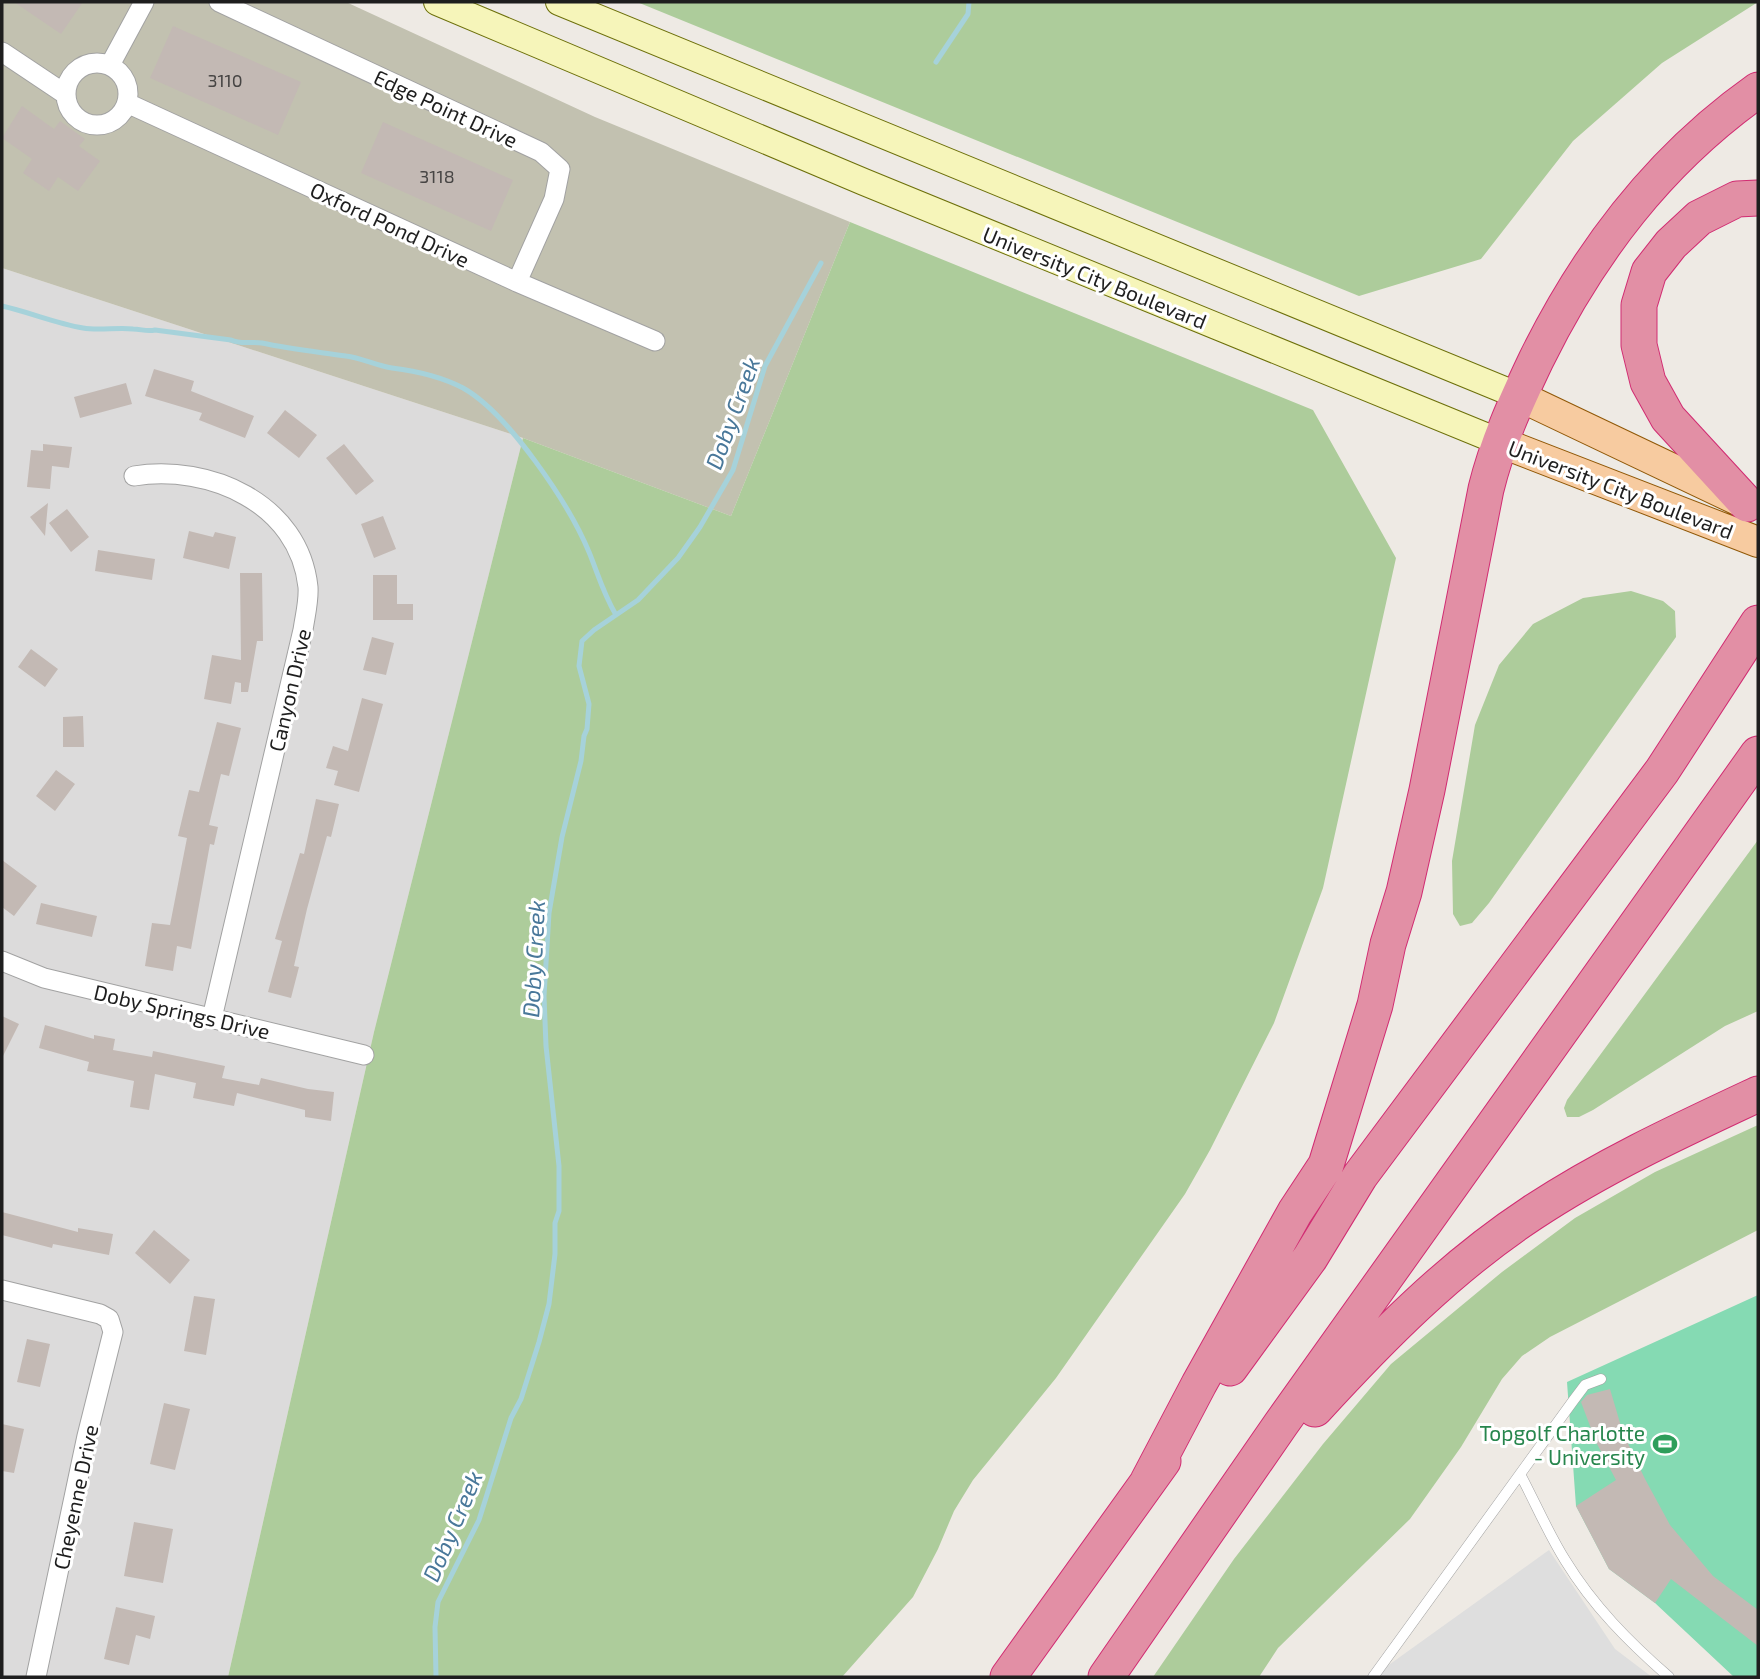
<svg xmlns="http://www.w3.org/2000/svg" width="1760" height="1679" font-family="'Exo 2',sans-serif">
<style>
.residential{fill:#dcdbdb}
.construction{fill:#c2c1b0}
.forest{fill:#adcc9b}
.pitch{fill:#85dab3}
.parking{fill:#dedede}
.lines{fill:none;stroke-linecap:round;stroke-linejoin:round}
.stream{stroke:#a6d2da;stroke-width:5}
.building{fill:#c3b9b4}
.service-casing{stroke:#a2a2a2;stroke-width:11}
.minor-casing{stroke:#a2a2a2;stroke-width:21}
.secondary-casing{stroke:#6d700a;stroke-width:28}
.primary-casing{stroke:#905807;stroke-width:32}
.motorway-casing{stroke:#d12c72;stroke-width:37}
.service{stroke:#fff;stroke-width:10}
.minor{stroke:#fff;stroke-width:19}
.secondary{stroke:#f6f5ba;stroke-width:26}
.primary{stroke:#f7cba0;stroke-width:30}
.motorway{stroke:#e28fa5;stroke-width:35}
.labels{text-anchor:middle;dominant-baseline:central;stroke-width:6;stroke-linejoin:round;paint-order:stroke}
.number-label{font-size:18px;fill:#474544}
.street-label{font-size:21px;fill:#1e1e1e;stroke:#fff}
.leisure-label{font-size:21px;fill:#27864d;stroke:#fff;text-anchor:end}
.water-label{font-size:23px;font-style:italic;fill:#49789a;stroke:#fff}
</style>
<rect width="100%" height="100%" fill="#eeeae4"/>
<path class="residential" d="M 2,268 L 523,438 L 374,1032 L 228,1677 L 2,1677 Z"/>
<path class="construction" d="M 2,2 L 346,2 L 595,117 L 850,222 L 731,516 L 523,438 L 2,268 Z"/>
<path class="forest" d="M 637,2 L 1758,2 L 1662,63 L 1573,141 L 1481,259 L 1359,296 Z
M 850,222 L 1313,410 L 1396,558 L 1323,888 L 1274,1023 L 1210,1150 L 1185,1194 L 1056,1378 L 973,1480 L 954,1511 L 938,1549 L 913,1597 L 842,1677 L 228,1677 L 374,1032 L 523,438 L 731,516 Z
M 1631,591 L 1663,601 L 1675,611 L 1676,637 L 1489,903 L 1472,923 L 1460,926 L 1453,914 L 1452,861 L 1475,725 L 1499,665 L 1533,624 L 1583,598 Z
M 1758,840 L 1758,1011 L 1725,1026 L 1593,1110 L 1579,1117 L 1567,1117 L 1564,1108 L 1567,1100 Z
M 1758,1125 L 1758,1230 L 1550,1337 L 1522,1356 L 1502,1379 L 1461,1447 L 1410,1519 L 1278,1648 L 1259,1677 L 1153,1677 L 1234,1559 L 1323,1444 L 1391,1364 L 1502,1272 L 1575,1218 L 1655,1172 Z"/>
<path class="pitch" d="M 1758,1295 L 1758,1677 L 1734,1677 L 1655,1603 L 1609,1569 L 1576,1506 L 1567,1382 Z"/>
<path class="parking" d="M 1549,1550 L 1615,1649 L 1652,1677 L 1372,1677 Z"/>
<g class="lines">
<path class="stream" d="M 936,62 L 968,14 L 969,2
M 2,306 C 29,312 55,323 83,328 C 99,331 117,327 133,329 C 141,329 147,332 155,330 L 231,340 C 242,345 251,341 262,343 C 289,349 319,352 346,356 C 362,358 377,366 392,368 C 416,371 442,377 463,388 C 508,413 569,504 589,552 C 598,574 603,593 616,615
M 436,1677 L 435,1627 L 438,1602 L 479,1520 L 511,1418 L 521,1399 L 539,1342 L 549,1304 L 555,1254 L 555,1223 L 559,1211 L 559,1166 L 546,1046 L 544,996 L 549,913 L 562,837 L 581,761 L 584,736 L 587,729 L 589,704 L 579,666 L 582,641 L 594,630 L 638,600 L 678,558 L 700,527 L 733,470 L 765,366 L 821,263"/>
</g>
<path class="building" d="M 14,2 L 83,2 L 61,34 Z
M 173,26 L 301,82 L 278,135 L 150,78 Z
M 22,106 L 54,129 L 60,121 L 85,139 L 79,146 L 100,161 L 78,191 L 58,177 L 49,191 L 23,173 L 32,159 L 2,138 Z
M 383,122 L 513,180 L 491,231 L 361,173 Z
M 154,369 L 194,381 L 191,391 L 254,416 L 245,438 L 199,420 L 202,413 L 145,396 Z
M 126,383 L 132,404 L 80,418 L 74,397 Z
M 285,410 L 317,435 L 299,458 L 267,433 Z
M 43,444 L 72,447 L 69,468 L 52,466 L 50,489 L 27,487 L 31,450 L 43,451 Z
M 344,444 L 374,481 L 356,495 L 326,458 Z
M 48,503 L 45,536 L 30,517 Z
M 67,509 L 89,537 L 71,552 L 49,523 Z
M 383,516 L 396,549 L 374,558 L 361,524 Z
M 189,531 L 213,537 L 215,532 L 236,537 L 229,569 L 183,558 Z
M 98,550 L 155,559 L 152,580 L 95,571 Z
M 240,573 L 262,573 L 263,641 L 257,641 L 248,692 L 241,692 L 241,683 L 235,682 L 231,704 L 204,699 L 212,655 L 241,660 Z
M 373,575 L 397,575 L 397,604 L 413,604 L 413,620 L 373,620 Z
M 372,637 L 394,643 L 386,675 L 363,670 Z
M 31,649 L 58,669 L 45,687 L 18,667 Z
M 362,698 L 383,704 L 359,792 L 334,785 L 338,771 L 326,768 L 333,746 L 348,751 Z
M 83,716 L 84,747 L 63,747 L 63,717 Z
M 217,722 L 241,728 L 229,776 L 221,774 L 209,825 L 218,827 L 214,845 L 210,844 L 191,949 L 177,946 L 173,971 L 145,966 L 152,923 L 170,925 L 187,838 L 178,836 L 189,790 L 199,792 Z
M 56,770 L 75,784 L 55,811 L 36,796 Z
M 316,799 L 339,804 L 331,837 L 327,836 L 307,909 L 294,966 L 299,967 L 291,998 L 268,992 L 282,941 L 275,939 L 300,853 L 304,854 Z
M 2,860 L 37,886 L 14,916 L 2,907 Z
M 41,903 L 97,916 L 92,937 L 36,924 Z
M 2,1016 L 19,1024 L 2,1058 Z
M 45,1025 L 94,1039 L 94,1035 L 115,1039 L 113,1050 L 152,1057 L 153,1051 L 225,1066 L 222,1078 L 259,1085 L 261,1078 L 308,1089 L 334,1092 L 331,1121 L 305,1117 L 305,1110 L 237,1093 L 234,1106 L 193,1098 L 196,1083 L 155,1074 L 149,1110 L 130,1107 L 134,1081 L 87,1071 L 89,1062 L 39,1048 Z
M 2,1212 L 78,1232 L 78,1228 L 113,1234 L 109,1255 L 53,1244 L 52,1248 L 2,1235 Z
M 154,1230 L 190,1260 L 170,1284 L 135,1253 Z
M 194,1296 L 215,1299 L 206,1355 L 184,1351 Z
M 27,1339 L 50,1344 L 40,1387 L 17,1382 Z
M 1610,1389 L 1623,1433 L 1645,1479 L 1670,1525 L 1713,1576 L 1758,1610 L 1758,1646 L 1671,1579 L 1655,1603 L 1609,1569 L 1576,1506 L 1616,1480 L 1596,1442 L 1581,1402 L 1587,1395 Z
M 164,1403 L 190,1409 L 175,1470 L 150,1464 Z
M 2,1424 L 24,1429 L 14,1473 L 2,1471 Z
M 134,1522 L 173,1529 L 163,1583 L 124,1576 Z
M 116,1607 L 155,1616 L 150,1639 L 136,1635 L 129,1665 L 104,1659 Z"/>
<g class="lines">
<g class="service-casing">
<path id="service" d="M 1520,1474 C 1535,1502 1548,1533 1565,1560 C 1593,1606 1629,1642 1669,1677
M 1373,1677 L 1573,1401 L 1585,1385 L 1601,1379"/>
</g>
<g class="minor-casing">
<path id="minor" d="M 219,2 L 541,152 L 560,169 L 554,199 L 517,282
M 2,52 L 65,94
M66 94a31 31 0 1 1 62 0a31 31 0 1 1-62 0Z
M 110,65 L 144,2
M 127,103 L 517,282 L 655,341
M 134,476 C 209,464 299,503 308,587 C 309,601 305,616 303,630 L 212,1018
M 2,961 L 44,978 L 364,1055
M 2,1290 L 100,1314 L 109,1319 L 113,1332 L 87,1436 L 36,1677"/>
</g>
<g class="secondary-casing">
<path id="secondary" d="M 437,2 L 864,182 L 1500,442
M 559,2 L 1519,396"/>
</g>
<g class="primary-casing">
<path id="primary" d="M 1519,396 L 1742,502
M 1500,442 L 1758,542"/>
</g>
<g class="motorway-casing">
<path id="motorway" d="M 1747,504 L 1668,418 L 1648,382 L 1639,345 L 1639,305 L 1649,272 L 1671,244 L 1699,218 L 1737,199 L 1758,198
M 1230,1368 L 1310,1258 L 1360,1176 L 1662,771 L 1758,623
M 1315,1409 C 1381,1337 1450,1267 1532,1213 C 1603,1166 1681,1130 1758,1094
M 1148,1481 L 1199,1384 L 1295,1212 L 1326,1165 L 1375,1005 L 1388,944 L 1404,892 L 1427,790 L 1486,489 C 1497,444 1516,402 1536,360 C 1589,252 1659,160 1758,90
M 1008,1677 L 1163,1461
M 1106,1677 L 1281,1424 L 1758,754"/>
</g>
<use href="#service" class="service"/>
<use href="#minor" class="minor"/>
<use href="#secondary" class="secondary"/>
<use href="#primary" class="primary"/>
<use href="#motorway" class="motorway"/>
</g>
<defs>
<g id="stadium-bare" transform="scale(1.89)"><path d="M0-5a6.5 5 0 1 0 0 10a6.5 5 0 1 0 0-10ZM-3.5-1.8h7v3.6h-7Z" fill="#2e9e5b" stroke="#fff" stroke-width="2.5" paint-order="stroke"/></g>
</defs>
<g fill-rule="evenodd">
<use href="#stadium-bare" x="1665" y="1444"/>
</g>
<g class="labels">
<g class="number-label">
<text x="225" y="80">3110</text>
<text x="437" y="176">3118</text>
</g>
<g class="street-label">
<text transform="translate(446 108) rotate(25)">Edge Point Drive</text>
<text transform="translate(390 224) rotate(25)">Oxford Pond Drive</text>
<text transform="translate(1095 277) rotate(22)">University City Boulevard</text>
<text transform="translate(1621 489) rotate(21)">University City Boulevard</text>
<text transform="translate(289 690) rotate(-77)">Canyon Drive</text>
<text transform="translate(182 1011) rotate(13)">Doby Springs Drive</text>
<text transform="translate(75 1497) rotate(-78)">Cheyenne Drive</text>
</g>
<g class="leisure-label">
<text x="1645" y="1432">Topgolf Charlotte<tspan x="1645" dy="24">- University</tspan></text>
</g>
<g class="water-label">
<text transform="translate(732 413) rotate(-70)">Doby Creek</text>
<text transform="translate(533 959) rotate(-87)">Doby Creek</text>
<text transform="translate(452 1526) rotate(-67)">Doby Creek</text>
</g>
</g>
<rect width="1760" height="1679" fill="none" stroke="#1e1e1e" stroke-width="7"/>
</svg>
